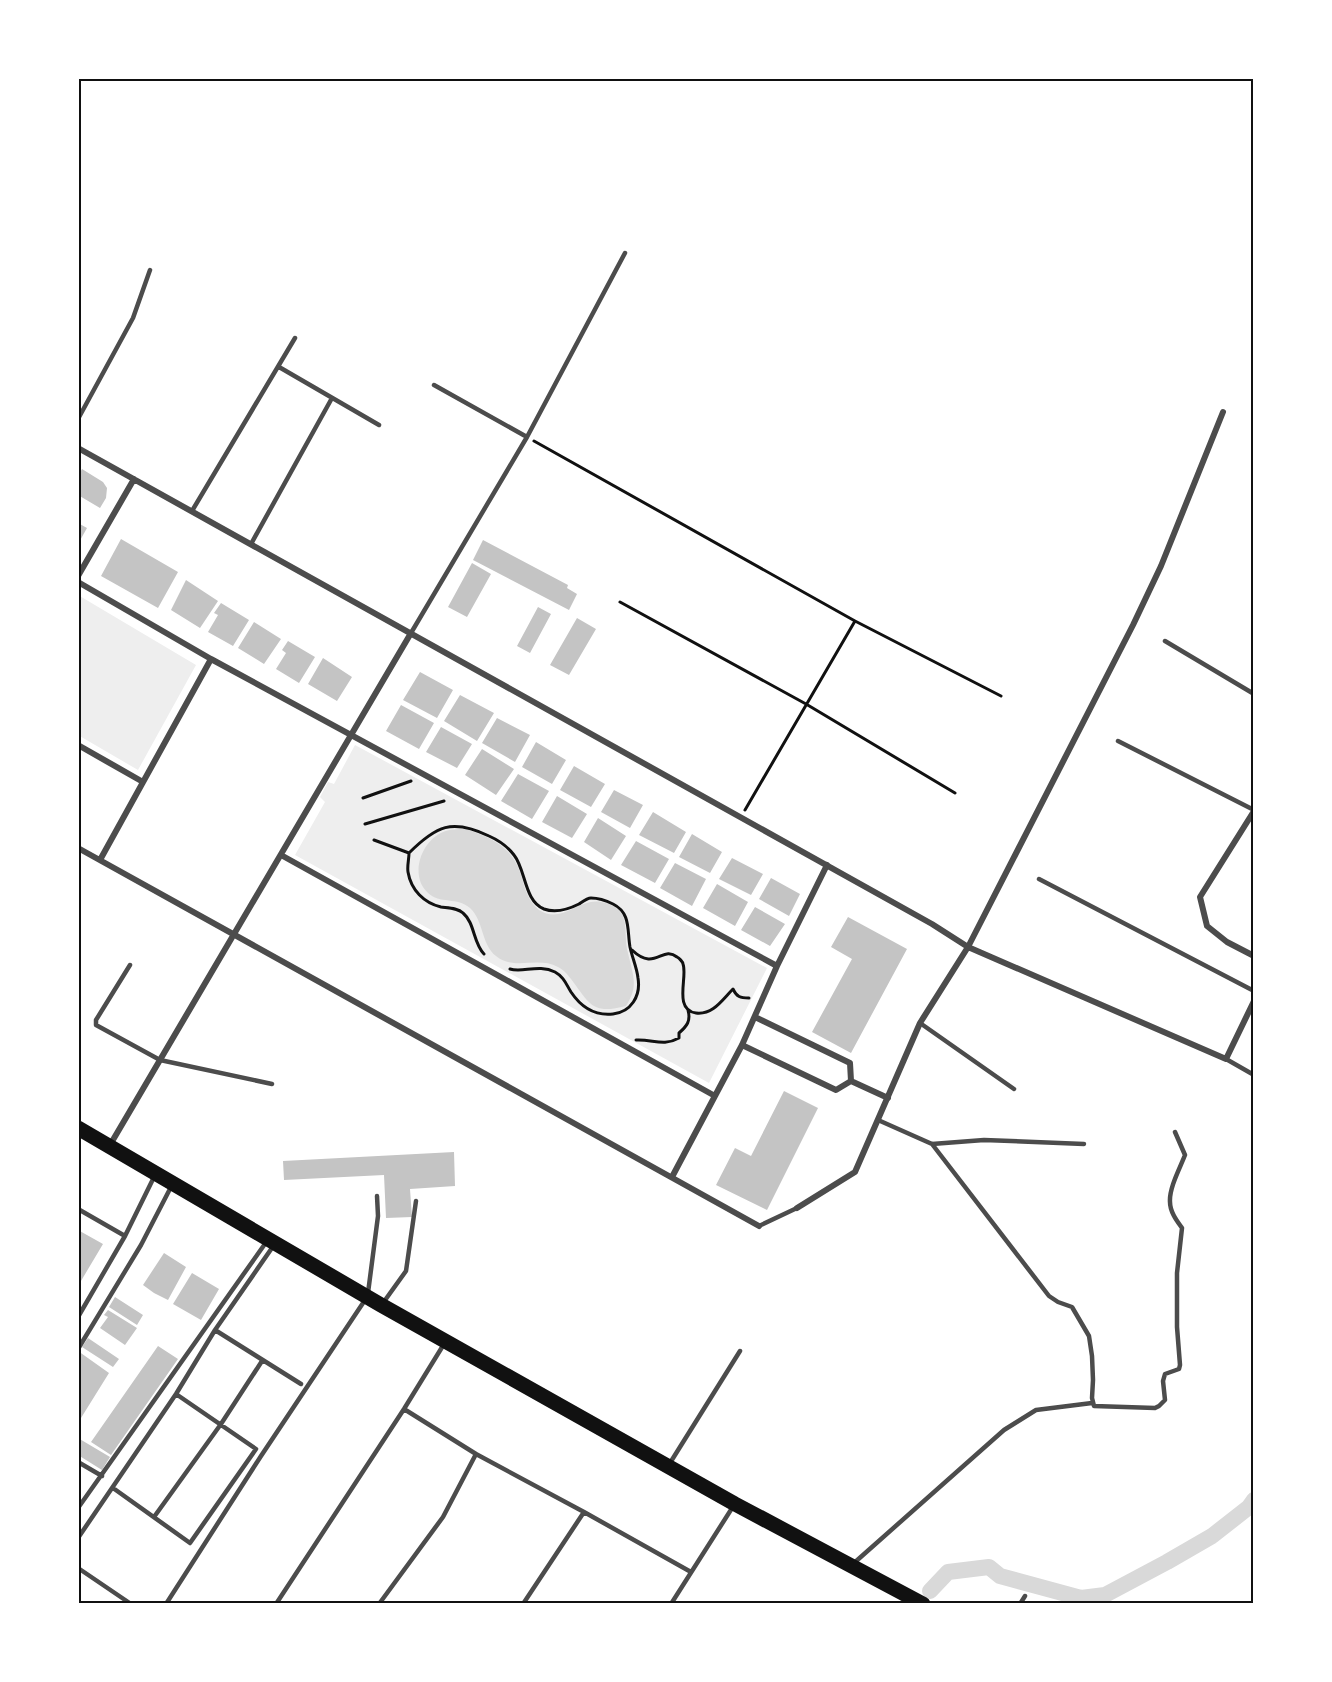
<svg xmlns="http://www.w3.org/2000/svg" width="1332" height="1682" font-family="'Open Sans',sans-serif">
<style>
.green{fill:#eee}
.water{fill:#d9d9d9}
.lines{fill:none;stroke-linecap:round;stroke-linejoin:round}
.canal{stroke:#d9d9d9;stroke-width:16}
.building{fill:#c4c4c4}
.path{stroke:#111;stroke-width:3}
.service{stroke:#4c4c4c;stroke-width:4.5}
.minor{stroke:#4c4c4c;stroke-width:6}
.primary{stroke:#111;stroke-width:15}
.neatline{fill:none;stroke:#111;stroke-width:2}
</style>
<rect width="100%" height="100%" fill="#fff"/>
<path class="green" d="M 78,595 L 196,665 L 138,770 L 78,735 Z
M 355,745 L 767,968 L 709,1083 L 295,855 L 325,802 L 320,797 L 328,782 L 334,784 Z"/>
<path class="water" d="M 466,829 C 494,839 513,847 522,878 C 525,890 529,902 539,910 C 561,925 579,898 601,902 C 634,908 622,932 628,953 C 633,975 639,986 626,1006 C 592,1015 590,1004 571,979 C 567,974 564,970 558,967 C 538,956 514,971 496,956 C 481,944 484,921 470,908 C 458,897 439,904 428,893 C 409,876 421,841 443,832 C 450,829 459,829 466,829 Z"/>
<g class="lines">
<path class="canal" d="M 930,1591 L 948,1572 L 989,1567 L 1000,1576 L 1081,1598 L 1105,1595 L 1167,1562 L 1212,1536 L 1249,1507 L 1254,1500"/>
</g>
<path class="building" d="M 82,469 L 103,482 L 107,488 L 106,498 L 100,508 L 78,495 L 78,476 Z
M 78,523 L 87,528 L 78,544 Z
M 121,539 L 178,572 L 158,608 L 101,576 Z
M 483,540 L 568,585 L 567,588 L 577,594 L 569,610 L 473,560 Z
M 472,563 L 491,574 L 467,617 L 448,607 Z
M 186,580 L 218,601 L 200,628 L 171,610 Z
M 221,603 L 249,620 L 233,646 L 208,632 L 218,615 L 214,613 Z
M 538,607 L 551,614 L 530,653 L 517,646 Z
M 577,618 L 596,629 L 569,675 L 550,665 Z
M 254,622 L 281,639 L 264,664 L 238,648 Z
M 288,641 L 315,657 L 299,683 L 276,669 L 286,653 L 282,650 Z
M 323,658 L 352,677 L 337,701 L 308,684 Z
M 420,672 L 453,690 L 437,718 L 403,700 Z
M 460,695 L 494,713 L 477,741 L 444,721 Z
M 401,705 L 434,723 L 419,749 L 386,731 Z
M 497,718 L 530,735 L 515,762 L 482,743 Z
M 441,727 L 472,744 L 457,768 L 426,752 Z
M 536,742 L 566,760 L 552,784 L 522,767 Z
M 482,749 L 514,769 L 496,795 L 465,775 Z
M 574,766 L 605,784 L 591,807 L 560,790 Z
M 518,774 L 549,791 L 532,819 L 501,801 Z
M 614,790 L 643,805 L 630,828 L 601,812 Z
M 557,796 L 587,814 L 572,838 L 542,822 Z
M 653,812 L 686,832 L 674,853 L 639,835 Z
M 598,818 L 626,836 L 611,860 L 584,842 Z
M 692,834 L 722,852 L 710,873 L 679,857 Z
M 636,841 L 669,859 L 655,883 L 621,865 Z
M 732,858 L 763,874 L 751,895 L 719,879 Z
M 675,863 L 706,879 L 692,906 L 660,888 Z
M 771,878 L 800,894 L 789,916 L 759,899 Z
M 717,884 L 748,902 L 735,926 L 703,908 Z
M 755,907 L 785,924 L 770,946 L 741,930 Z
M 848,917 L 907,949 L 851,1053 L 812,1032 L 852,959 L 831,947 Z
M 784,1091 L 818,1108 L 767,1210 L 716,1185 L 735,1148 L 751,1156 Z
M 454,1152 L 455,1186 L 410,1189 L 412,1217 L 386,1218 L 384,1175 L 284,1180 L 283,1161 Z
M 78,1230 L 103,1244 L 78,1286 Z
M 164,1253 L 186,1267 L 168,1300 L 154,1293 L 143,1285 Z
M 192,1273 L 219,1289 L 201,1320 L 173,1304 Z
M 115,1297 L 143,1315 L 137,1325 L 109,1307 Z
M 108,1310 L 137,1328 L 125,1345 L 100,1328 L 108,1317 L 104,1315 Z
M 88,1338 L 119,1359 L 113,1367 L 82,1347 Z
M 158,1346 L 178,1359 L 111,1455 L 91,1442 Z
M 78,1351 L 109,1373 L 81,1418 L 78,1416 Z
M 78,1438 L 110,1457 L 102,1470 L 78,1455 Z"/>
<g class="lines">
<path class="path" d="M 534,441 L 855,621 L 1001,696
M 620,602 L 806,704 L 955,793
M 363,798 L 411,781
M 745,810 L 855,621
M 365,824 L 444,801
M 374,840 L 409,853 C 409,859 407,866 408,872 C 411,890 424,903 441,907 C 449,908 458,908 463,913 C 475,923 473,943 484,954
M 409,853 C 436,826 452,818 489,836 C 498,840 508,847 514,855 C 526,870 524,901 544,909 C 555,913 569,909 579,904 C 582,902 587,898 591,898 C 598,898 607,901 613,904 C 631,913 627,930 630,947 C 632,957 637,968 638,978 C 641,996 631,1012 613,1014 C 595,1016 581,1007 571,992 C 566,984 564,977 555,972 C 539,964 522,973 510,969
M 632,950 C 655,972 662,945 677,957 C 679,958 683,962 683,964 C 688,976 673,1010 696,1013 C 713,1015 722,1000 733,989 C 737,997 740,998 749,998
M 636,1040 C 653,1039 663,1047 679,1038 L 679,1033 C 687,1026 691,1021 688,1010"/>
<path class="service" d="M 279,367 L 379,425
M 434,385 L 527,437
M 78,419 L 133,318 L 150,270
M 192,511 L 295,338
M 251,544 L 332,398
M 411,633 L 527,437 L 625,253
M 1165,641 L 1254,694
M 1118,741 L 1254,810
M 1039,879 L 1254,991
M 130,965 L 96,1020 L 96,1025 L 160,1060 L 272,1084
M 920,1023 L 1014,1089
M 1226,1059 L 1254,1075
M 878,1120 L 932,1144 L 984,1140 L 1084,1144
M 932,1144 L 1049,1296 L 1058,1302 L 1072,1307 L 1089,1336 L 1092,1356 L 1093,1380 L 1092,1398 L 1094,1406 L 1155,1408 L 1159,1406 L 1165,1400 L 1163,1381 L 1165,1374 L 1179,1369 L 1180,1365 L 1177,1327 L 1177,1273 L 1182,1228 C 1177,1221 1170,1212 1170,1202 C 1169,1188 1180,1168 1185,1155 L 1175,1132
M 78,1209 L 125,1236 L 155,1175
M 759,1226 L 797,1208
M 368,1293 L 378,1216 L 377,1196
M 383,1303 L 406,1271 L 416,1201
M 78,1317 L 125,1236
M 215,1330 L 301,1384
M 78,1349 L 141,1245 L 172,1185
M 476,1454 L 584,1512
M 78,1462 L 102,1476
M 670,1463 L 740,1351
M 113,1488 L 190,1543 L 256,1449 L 176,1394
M 78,1508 L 267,1241
M 154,1517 L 221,1424 L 262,1361
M 78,1538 L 176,1394 L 215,1330 L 274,1245
M 854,1563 L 1004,1430 L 1036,1410 L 1092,1403
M 78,1568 L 131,1604
M 166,1604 L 261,1456 L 365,1300
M 276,1604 L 404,1409 L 444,1344
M 379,1604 L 443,1517 L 476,1454 L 404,1409
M 523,1604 L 584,1512 L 691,1572
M 671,1604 L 734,1505
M 1020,1604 L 1025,1596"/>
<path class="minor" d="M 78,448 L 932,924 L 968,947 L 1226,1059 L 1254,1001
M 78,576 L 134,479
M 78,582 L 211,659 L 777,966
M 78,745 L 143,782
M 1254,811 L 1200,897 L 1207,926 L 1227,942 L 1254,956
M 78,848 L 759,1226
M 281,855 L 715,1096
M 100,860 L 211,659
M 742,1045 L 836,1090 L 851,1081 L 850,1063 L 755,1017
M 851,1081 L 888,1098
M 110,1145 L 411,633
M 672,1177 L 742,1045 L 777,966 L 827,865
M 797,1208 L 855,1172 L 920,1023 L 968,947 L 1133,625 L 1161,566 L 1223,412"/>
<path class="primary" d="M 78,1128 L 381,1305 L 735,1504 L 923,1604"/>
</g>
<rect width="1332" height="1682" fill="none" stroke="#ffffff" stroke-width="159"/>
<rect x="80" y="80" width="1172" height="1522" class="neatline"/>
</svg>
